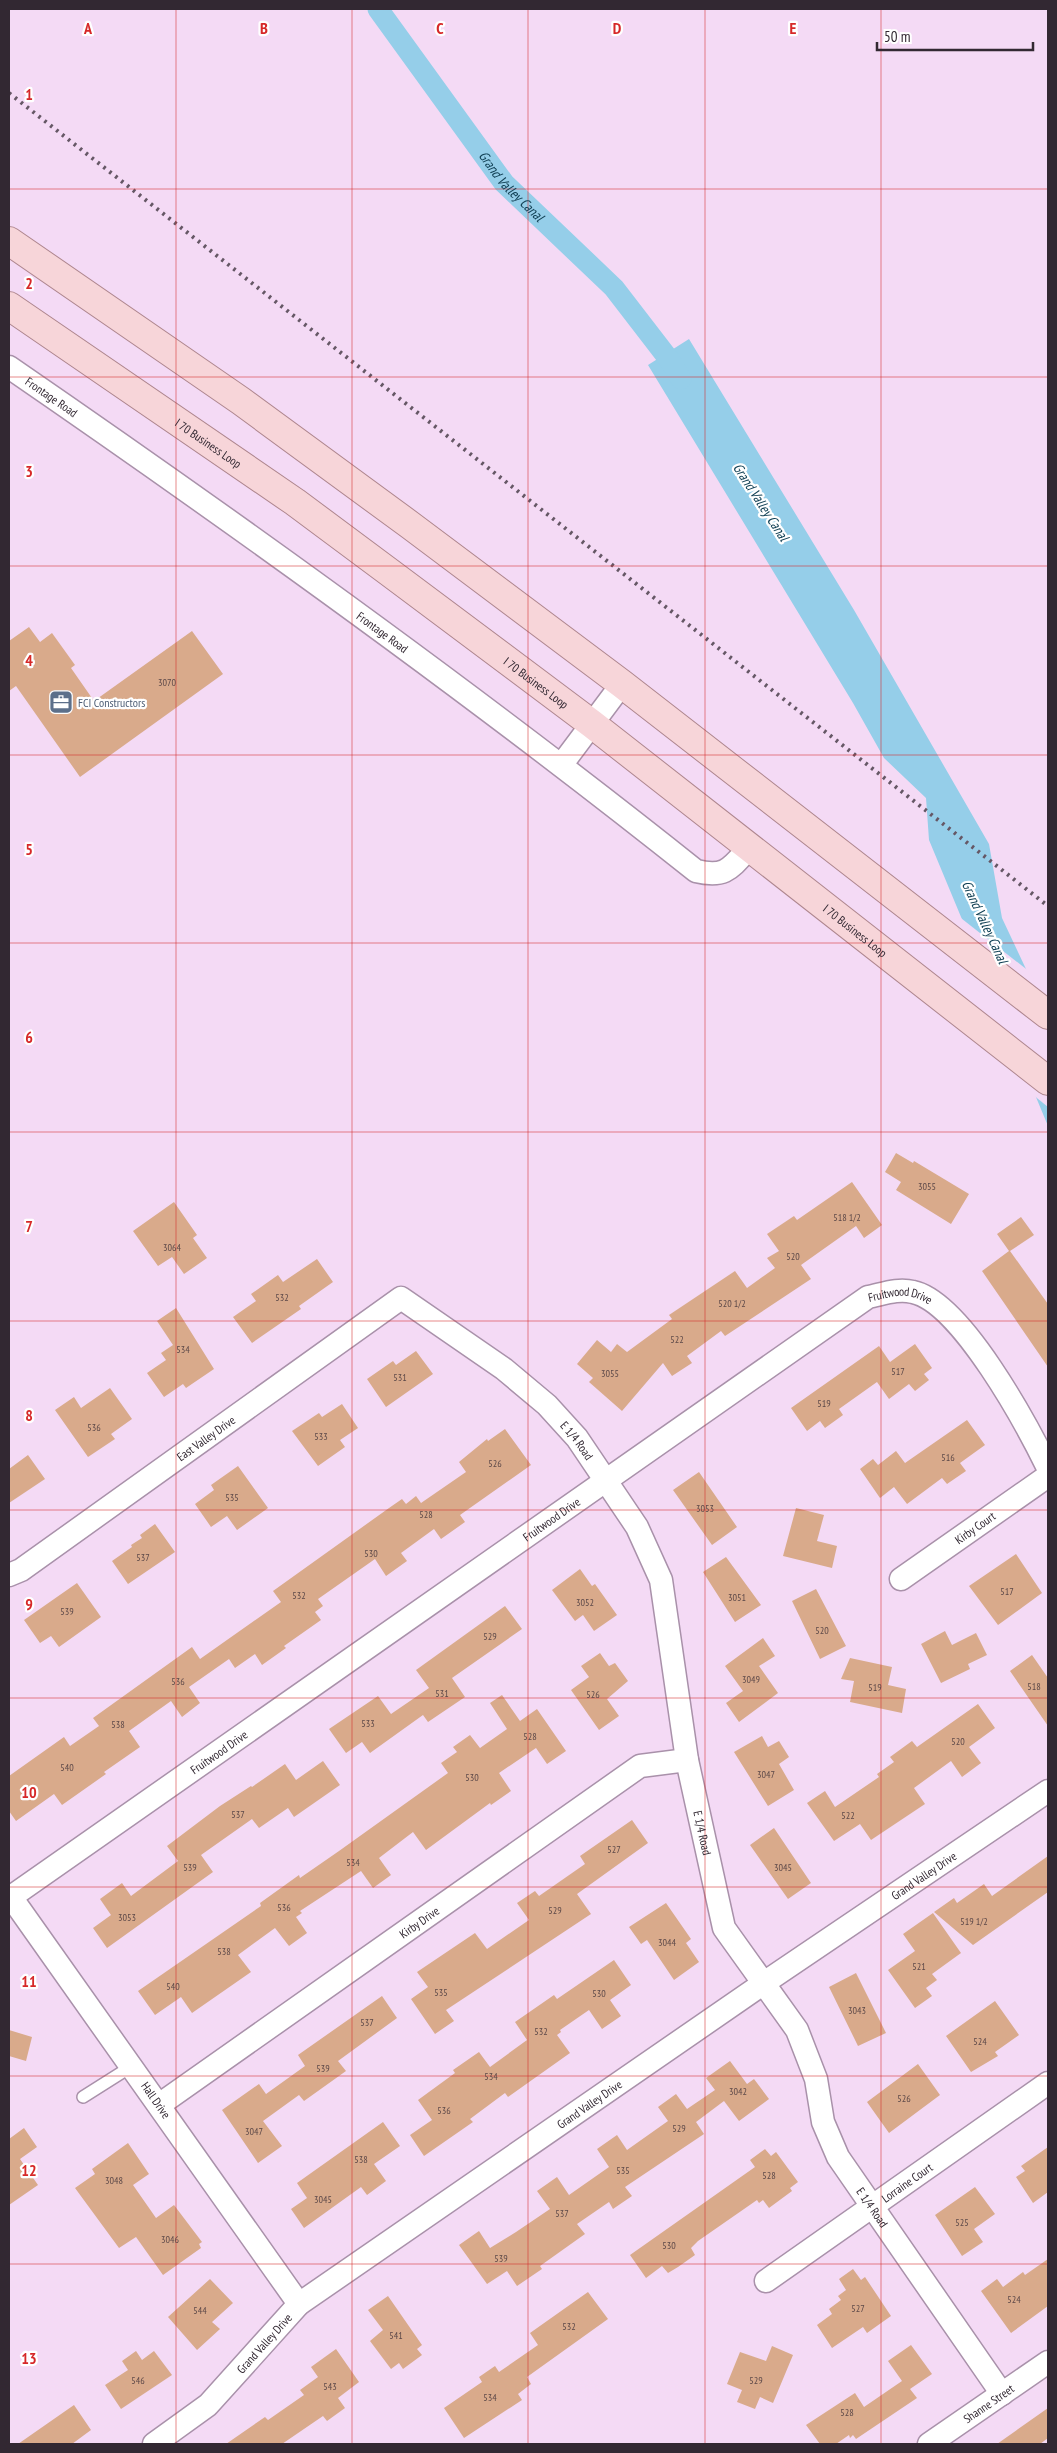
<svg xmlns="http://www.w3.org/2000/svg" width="1057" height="2453" font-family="'PT Sans Narrow',sans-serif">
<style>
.water{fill:#95cee9}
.pier{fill:#f4daf5}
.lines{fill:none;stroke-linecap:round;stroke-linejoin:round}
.canal{stroke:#95cee9;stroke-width:21}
.building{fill:#d9aa8b}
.lane-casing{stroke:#a991aa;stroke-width:14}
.street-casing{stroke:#a991aa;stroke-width:25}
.primary-casing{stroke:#ae868e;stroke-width:30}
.lane{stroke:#fff;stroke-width:11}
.street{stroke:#fff;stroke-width:22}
.primary{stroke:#f7d5d9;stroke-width:28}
.rail{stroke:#655765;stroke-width:4;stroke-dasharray:2.5 5;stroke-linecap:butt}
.grid{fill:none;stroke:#d62828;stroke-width:1;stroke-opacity:0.55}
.labels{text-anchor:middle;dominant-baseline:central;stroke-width:4.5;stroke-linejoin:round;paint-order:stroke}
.number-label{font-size:10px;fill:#5c4848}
.street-label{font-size:12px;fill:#322832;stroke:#fff}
.service-label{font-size:12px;fill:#4e5e75;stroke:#fff;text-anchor:start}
.water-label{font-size:14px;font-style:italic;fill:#134256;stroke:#fff}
.grid-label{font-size:16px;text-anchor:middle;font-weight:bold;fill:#d62828;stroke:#fff;stroke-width:4.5;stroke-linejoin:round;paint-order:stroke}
</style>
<rect width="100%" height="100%" fill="#f4daf5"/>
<path class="water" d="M 689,339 L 854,610 L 989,844 L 1002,918 L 1048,1016 L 1048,1126 L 929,840 L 926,798 L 884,758 L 853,703 L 648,365 Z"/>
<path class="pier" d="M 957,915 L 1030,972 L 1048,1010 L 1048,1107 L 1032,1094 Z"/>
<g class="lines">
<path class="canal" id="s1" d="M 378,9 L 504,183 L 614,288 L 671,362 L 681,379"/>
</g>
<path class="building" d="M 29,627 L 40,642 L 52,633 L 75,665 L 71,668 L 94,701 L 192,631 L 223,674 L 80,777 L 16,686 L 9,691 L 9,641 Z
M 896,1153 L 913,1163 L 914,1161 L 969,1194 L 951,1224 L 896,1190 L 901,1182 L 885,1172 Z
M 852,1182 L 882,1225 L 864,1238 L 856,1226 L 801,1265 L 811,1279 L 725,1336 L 721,1331 L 687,1356 L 692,1363 L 672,1376 L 663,1363 L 622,1411 L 589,1382 L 593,1378 L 577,1364 L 597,1340 L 611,1352 L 617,1344 L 627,1352 L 672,1319 L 669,1315 L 735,1271 L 747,1288 L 775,1268 L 767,1258 L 779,1251 L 767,1234 L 794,1216 L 797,1220 Z
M 174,1202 L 197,1235 L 193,1238 L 207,1258 L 184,1274 L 172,1257 L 158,1266 L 133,1231 Z
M 1021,1217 L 1034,1235 L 1010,1251 L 1048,1304 L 1048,1367 L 982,1271 L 1009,1251 L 997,1234 Z
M 317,1259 L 333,1282 L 299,1306 L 301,1309 L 252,1343 L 233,1317 L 256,1301 L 251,1294 L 278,1275 L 283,1282 Z
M 176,1308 L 214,1369 L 186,1388 L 183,1384 L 164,1397 L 147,1373 L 166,1360 L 161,1353 L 173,1345 L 157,1321 Z
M 915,1344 L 932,1368 L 924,1374 L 929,1380 L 915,1391 L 909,1384 L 889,1399 L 877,1382 L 839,1409 L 843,1415 L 825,1428 L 820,1421 L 807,1431 L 791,1408 L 879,1346 L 890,1362 Z
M 416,1351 L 433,1374 L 386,1407 L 367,1379 L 393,1361 L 396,1365 Z
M 110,1388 L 132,1419 L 111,1434 L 115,1439 L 88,1457 L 55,1410 L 74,1397 L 81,1408 Z
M 342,1404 L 358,1428 L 340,1440 L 345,1447 L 318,1466 L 292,1431 L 319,1413 L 322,1417 Z
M 967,1420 L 985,1445 L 960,1463 L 966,1471 L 947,1484 L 942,1478 L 907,1504 L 894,1487 L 880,1498 L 860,1469 L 873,1459 L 878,1465 L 896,1451 L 905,1463 Z
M 505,1429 L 531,1465 L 460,1515 L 465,1522 L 441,1539 L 434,1529 L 401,1553 L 407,1561 L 386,1576 L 375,1559 L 318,1599 L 323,1606 L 315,1612 L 321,1620 L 284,1646 L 286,1648 L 262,1665 L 255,1654 L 235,1668 L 229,1659 L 189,1687 L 200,1703 L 182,1717 L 171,1701 L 129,1731 L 140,1747 L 104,1772 L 106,1774 L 62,1805 L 54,1794 L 16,1821 L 9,1811 L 9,1776 L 64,1737 L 70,1746 L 99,1726 L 93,1718 L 192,1647 L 200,1659 L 281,1602 L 273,1591 L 389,1508 L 402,1499 L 406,1504 L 416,1496 L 421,1503 L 466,1472 L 459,1462 L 487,1439 L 488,1441 Z
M 28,1455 L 45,1479 L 9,1503 L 9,1469 Z
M 238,1466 L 268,1508 L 237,1530 L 227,1516 L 211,1527 L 195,1504 L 214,1490 L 211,1485 Z
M 699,1472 L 737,1527 L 712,1545 L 673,1490 Z
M 796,1508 L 824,1515 L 817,1541 L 837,1546 L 832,1568 L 783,1556 Z
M 155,1524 L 175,1552 L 128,1584 L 112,1561 L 132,1547 L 131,1545 L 142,1538 L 140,1535 Z
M 1016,1554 L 1042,1593 L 998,1625 L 969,1586 Z
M 726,1557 L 761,1605 L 735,1622 L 703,1572 Z
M 580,1569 L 592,1586 L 595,1584 L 617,1615 L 594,1631 L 583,1615 L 575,1621 L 552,1590 Z
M 77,1583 L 101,1617 L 59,1647 L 51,1636 L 40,1643 L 24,1620 Z
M 816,1589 L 846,1646 L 820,1659 L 792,1601 Z
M 505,1606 L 522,1629 L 452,1678 L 465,1697 L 428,1722 L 423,1715 L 370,1753 L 362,1742 L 346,1753 L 329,1729 L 378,1696 L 391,1714 L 429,1688 L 416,1670 Z
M 945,1631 L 952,1645 L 976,1633 L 987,1655 L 968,1664 L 970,1669 L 941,1683 L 921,1644 Z
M 763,1638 L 775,1656 L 759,1666 L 778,1693 L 739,1722 L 726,1703 L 743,1691 L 725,1666 Z
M 600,1653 L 609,1666 L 615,1663 L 628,1681 L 607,1699 L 619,1716 L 599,1730 L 571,1690 L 589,1677 L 581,1666 Z
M 1032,1655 L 1048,1678 L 1048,1726 L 1010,1671 Z
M 850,1658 L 892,1667 L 888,1685 L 906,1689 L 902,1713 L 850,1702 L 854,1681 L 841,1679 Z
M 502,1695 L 520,1721 L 537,1709 L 566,1751 L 547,1764 L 536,1748 L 499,1773 L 511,1791 L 491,1805 L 490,1803 L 426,1850 L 413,1832 L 379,1858 L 391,1875 L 373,1888 L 361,1871 L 300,1911 L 302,1913 L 296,1917 L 307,1933 L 289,1946 L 275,1928 L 238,1955 L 251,1972 L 192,2013 L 181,1997 L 155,2015 L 138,1991 L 261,1906 L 260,1903 L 299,1875 L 300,1878 L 339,1851 L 448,1773 L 441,1763 L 457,1752 L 453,1747 L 470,1735 L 480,1748 L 507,1729 L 490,1703 Z
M 978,1704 L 995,1728 L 969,1747 L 981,1763 L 962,1777 L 951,1761 L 914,1788 L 925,1804 L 871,1840 L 860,1824 L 834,1841 L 807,1803 L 825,1791 L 835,1807 L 879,1777 L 877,1774 L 894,1762 L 890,1757 L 912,1741 L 917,1747 Z
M 762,1736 L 768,1747 L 779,1741 L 789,1757 L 779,1764 L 794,1790 L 768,1806 L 734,1752 Z
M 323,1761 L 340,1785 L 294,1817 L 288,1808 L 259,1828 L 252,1819 L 201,1855 L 213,1872 L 107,1948 L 93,1928 L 111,1915 L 100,1899 L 122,1883 L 131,1896 L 178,1861 L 167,1846 L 220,1806 L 251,1786 L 252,1787 L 285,1764 L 296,1780 Z
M 632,1820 L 648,1843 L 577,1894 L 591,1914 L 446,2010 L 454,2021 L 435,2034 L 411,1999 L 428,1987 L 417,1972 L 475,1933 L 487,1949 L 529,1920 L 517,1903 L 535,1891 L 539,1896 L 585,1864 L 580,1856 Z
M 774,1828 L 811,1883 L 788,1899 L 750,1845 Z
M 1048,1856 L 1048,1892 L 973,1945 L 934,1912 L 954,1898 L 957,1903 L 984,1884 L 992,1896 Z
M 666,1903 L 691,1939 L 686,1943 L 699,1962 L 674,1980 L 647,1940 L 641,1944 L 629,1927 Z
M 933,1913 L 961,1953 L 932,1974 L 937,1980 L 926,1988 L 932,1996 L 915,2008 L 888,1970 L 915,1951 L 903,1934 Z
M 614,1960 L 631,1985 L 610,2000 L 621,2016 L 602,2029 L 589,2010 L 560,2030 L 561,2032 L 557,2035 L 570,2053 L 508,2097 L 505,2093 L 470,2119 L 473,2122 L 424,2156 L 410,2135 L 432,2120 L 418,2100 L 455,2073 L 453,2070 L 479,2052 L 490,2067 L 527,2040 L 515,2022 L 554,1995 L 557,1999 Z
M 856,1973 L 886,2033 L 858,2046 L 829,1987 Z
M 382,1996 L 397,2018 L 338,2061 L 346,2071 L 304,2101 L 299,2095 L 263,2121 L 282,2146 L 258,2163 L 222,2110 L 259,2084 L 266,2094 L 305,2066 L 298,2055 Z
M 995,2001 L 1019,2035 L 995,2052 L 998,2056 L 971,2072 L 946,2036 Z
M 9,2030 L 32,2037 L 26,2061 L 9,2056 Z
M 730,2061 L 747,2084 L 754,2079 L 769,2099 L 739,2121 L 724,2101 L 696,2122 L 704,2134 L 625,2187 L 632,2196 L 613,2209 L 609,2202 L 577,2224 L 585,2234 L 540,2266 L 542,2269 L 517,2286 L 507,2271 L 487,2284 L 459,2245 L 479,2231 L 490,2248 L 516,2232 L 550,2209 L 537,2191 L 557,2177 L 569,2195 L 609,2167 L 597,2149 L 617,2135 L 627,2150 L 668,2121 L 658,2107 L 676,2094 L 687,2109 L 715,2090 L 706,2078 Z
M 918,2064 L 940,2095 L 889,2133 L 867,2102 Z
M 383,2122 L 400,2146 L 374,2164 L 386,2181 L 367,2195 L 361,2187 L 304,2228 L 291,2209 L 307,2198 L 297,2183 Z
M 24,2128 L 37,2147 L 20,2159 L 38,2185 L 9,2205 L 9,2139 Z
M 128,2143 L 149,2174 L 133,2185 L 156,2218 L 174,2205 L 202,2242 L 199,2244 L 201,2248 L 163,2275 L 136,2237 L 119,2248 L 75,2188 L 95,2174 L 92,2169 Z
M 1048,2147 L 1048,2192 L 1033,2203 L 1016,2177 L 1025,2171 L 1021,2166 Z
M 765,2149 L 771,2156 L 776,2152 L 798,2182 L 790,2188 L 792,2191 L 769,2208 L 763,2200 L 759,2203 L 757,2200 L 698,2241 L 691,2248 L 695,2255 L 678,2267 L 668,2273 L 662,2266 L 646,2278 L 630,2255 L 755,2167 L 750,2160 Z
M 975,2187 L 995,2214 L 974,2229 L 983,2242 L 962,2256 L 935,2215 Z
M 1048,2259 L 1048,2306 L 1011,2333 L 981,2291 L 997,2279 L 1003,2287 L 1023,2272 L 1025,2275 Z
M 853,2269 L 861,2280 L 865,2277 L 891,2316 L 867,2333 L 863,2327 L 832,2348 L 817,2325 L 832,2314 L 829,2309 L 841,2300 L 838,2296 L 846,2290 L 839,2279 Z
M 210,2279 L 233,2303 L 212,2322 L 220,2329 L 197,2350 L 168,2317 Z
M 588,2292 L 608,2319 L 527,2377 L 531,2384 L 518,2394 L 522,2400 L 464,2438 L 444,2408 L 482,2382 L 479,2377 L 495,2366 L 499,2372 L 538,2345 L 530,2333 Z
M 388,2296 L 422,2345 L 417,2349 L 422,2355 L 403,2369 L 399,2363 L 391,2369 L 370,2341 L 383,2330 L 368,2310 Z
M 911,2345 L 932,2374 L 910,2389 L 917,2398 L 856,2439 L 853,2435 L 850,2438 L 849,2435 L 836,2444 L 820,2444 L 806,2425 L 855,2393 L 864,2407 L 902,2381 L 888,2361 Z
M 772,2346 L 793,2355 L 773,2403 L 760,2397 L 755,2409 L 737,2402 L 742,2390 L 727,2384 L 740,2352 L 766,2361 Z
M 336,2349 L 359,2382 L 338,2398 L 345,2408 L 327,2421 L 323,2416 L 282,2444 L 226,2444 L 265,2417 L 268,2420 L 304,2395 L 300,2390 L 318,2377 L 311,2367 Z
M 136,2351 L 142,2360 L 154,2351 L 172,2375 L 121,2409 L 105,2385 L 128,2370 L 122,2361 Z
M 74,2405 L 91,2430 L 72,2444 L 18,2444 Z
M 1048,2408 L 1048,2438 L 1040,2444 L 997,2444 Z"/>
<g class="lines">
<g class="lane-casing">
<path id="lane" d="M 83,2097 L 132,2066"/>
</g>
<g class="street-casing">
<g id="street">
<path id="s2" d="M 9,367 C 243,528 474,694 696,871 C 725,878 730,869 749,848"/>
<path d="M 562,764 L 622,684"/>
<path id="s3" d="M 9,1575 L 21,1570 L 401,1298 L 504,1369 L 547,1405 L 577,1438 L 637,1527 L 661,1580 L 687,1760 L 724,1928 L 797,2030 L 816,2079 L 823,2122 L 838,2157 L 1002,2394"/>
<path id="s4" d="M 901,1579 L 1048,1476"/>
<path id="s5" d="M 159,2105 L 640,1766 L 687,1760"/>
<path id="s6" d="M 766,2281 L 1048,2083"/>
<path id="s7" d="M 299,2304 L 11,1897 L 868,1297 C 883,1294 898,1288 913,1292 C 961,1302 1027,1425 1048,1468"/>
<path id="s8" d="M 154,2444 L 208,2405 L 299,2304 L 764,1983 L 1048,1791"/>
<path id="s9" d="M 929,2444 L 1048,2362"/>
</g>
</g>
<g class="primary-casing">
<g id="primary">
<path d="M 9,241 L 241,401 L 410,525 L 622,684 L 1048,1015"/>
<path id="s10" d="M 9,306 L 295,502 L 389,572 L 592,724 L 1048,1081"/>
</g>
</g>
<use href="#lane" class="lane"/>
<use href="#street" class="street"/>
<use href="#primary" class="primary"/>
<path class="rail" d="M 9,93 L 1048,906"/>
</g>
<path class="grid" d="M 176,9 L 176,2444M 352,9 L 352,2444M 528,9 L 528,2444M 705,9 L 705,2444M 881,9 L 881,2444M 9,189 L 1048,189M 9,377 L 1048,377M 9,566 L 1048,566M 9,755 L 1048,755M 9,943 L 1048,943M 9,1132 L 1048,1132M 9,1321 L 1048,1321M 9,1510 L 1048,1510M 9,1698 L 1048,1698M 9,1887 L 1048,1887M 9,2076 L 1048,2076M 9,2264 L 1048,2264"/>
<defs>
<g id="office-square" transform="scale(1.25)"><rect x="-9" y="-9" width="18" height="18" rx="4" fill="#5c6f8a" stroke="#fff"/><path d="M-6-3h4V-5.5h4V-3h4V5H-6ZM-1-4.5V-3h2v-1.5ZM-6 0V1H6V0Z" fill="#fff"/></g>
</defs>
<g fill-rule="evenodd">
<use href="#office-square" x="61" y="702"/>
</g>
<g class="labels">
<g class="number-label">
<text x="167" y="682">3070</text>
<text x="927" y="1186">3055</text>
<text x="847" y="1217">518 1/2</text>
<text x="172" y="1247">3064</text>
<text x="793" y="1256">520</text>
<text x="282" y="1297">532</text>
<text x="732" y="1303">520 1/2</text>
<text x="677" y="1339">522</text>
<text x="183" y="1349">534</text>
<text x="898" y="1371">517</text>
<text x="610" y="1373">3055</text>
<text x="400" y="1377">531</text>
<text x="824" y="1403">519</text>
<text x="94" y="1427">536</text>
<text x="321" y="1436">533</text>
<text x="948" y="1457">516</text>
<text x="495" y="1463">526</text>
<text x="232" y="1497">535</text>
<text x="705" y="1508">3053</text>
<text x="426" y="1514">528</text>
<text x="371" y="1553">530</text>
<text x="143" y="1557">537</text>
<text x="1007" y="1591">517</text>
<text x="299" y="1595">532</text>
<text x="737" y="1597">3051</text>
<text x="585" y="1602">3052</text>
<text x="67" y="1611">539</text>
<text x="822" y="1630">520</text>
<text x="490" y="1636">529</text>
<text x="751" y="1679">3049</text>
<text x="178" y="1681">536</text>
<text x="1034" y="1686">518</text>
<text x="875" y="1687">519</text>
<text x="442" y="1693">531</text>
<text x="593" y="1694">526</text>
<text x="368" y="1723">533</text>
<text x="118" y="1724">538</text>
<text x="530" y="1736">528</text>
<text x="958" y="1741">520</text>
<text x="67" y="1767">540</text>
<text x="766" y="1774">3047</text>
<text x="472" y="1777">530</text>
<text x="238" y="1814">537</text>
<text x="848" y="1815">522</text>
<text x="614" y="1849">527</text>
<text x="353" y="1862">534</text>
<text x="190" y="1867">539</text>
<text x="783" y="1867">3045</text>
<text x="284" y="1907">536</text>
<text x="555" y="1910">529</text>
<text x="127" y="1917">3053</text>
<text x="974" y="1921">519 1/2</text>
<text x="667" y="1942">3044</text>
<text x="224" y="1951">538</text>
<text x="919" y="1966">521</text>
<text x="173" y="1986">540</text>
<text x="441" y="1992">535</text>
<text x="599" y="1993">530</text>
<text x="857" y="2010">3043</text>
<text x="367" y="2022">537</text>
<text x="541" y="2031">532</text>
<text x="980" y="2041">524</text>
<text x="323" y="2068">539</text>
<text x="491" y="2076">534</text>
<text x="738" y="2091">3042</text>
<text x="904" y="2098">526</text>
<text x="444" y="2110">536</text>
<text x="679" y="2128">529</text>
<text x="254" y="2131">3047</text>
<text x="361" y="2159">538</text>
<text x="623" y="2170">535</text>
<text x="769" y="2175">528</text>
<text x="114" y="2180">3048</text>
<text x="323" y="2199">3045</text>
<text x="562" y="2213">537</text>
<text x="962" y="2222">525</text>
<text x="170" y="2239">3046</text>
<text x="669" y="2245">530</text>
<text x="501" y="2258">539</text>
<text x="1014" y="2299">524</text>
<text x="858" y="2308">527</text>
<text x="200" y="2310">544</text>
<text x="569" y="2326">532</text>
<text x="396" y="2335">541</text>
<text x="138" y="2380">546</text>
<text x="756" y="2380">529</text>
<text x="330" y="2386">543</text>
<text x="490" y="2397">534</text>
<text x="847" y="2412">528</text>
</g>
<g class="street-label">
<text stroke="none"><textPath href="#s2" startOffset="52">Frontage Road</textPath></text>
<text stroke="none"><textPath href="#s10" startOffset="242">I 70 Business Loop</textPath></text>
<text stroke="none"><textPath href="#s2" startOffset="458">Frontage Road</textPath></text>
<text stroke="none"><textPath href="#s10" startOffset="648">I 70 Business Loop</textPath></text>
<text stroke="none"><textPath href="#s10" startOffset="1052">I 70 Business Loop</textPath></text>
<text stroke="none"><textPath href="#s7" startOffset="1578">Fruitwood Drive</textPath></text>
<text stroke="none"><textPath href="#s3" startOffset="240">East Valley Drive</textPath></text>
<text stroke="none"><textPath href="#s3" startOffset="708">E 1/4 Road</textPath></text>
<text stroke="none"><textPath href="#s7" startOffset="1158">Fruitwood Drive</textPath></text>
<text stroke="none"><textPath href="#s4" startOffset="90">Kirby Court</textPath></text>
<text stroke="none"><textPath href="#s7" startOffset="752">Fruitwood Drive</textPath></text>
<text stroke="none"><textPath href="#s3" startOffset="1128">E 1/4 Road</textPath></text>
<text stroke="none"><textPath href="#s8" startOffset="960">Grand Valley Drive</textPath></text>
<text stroke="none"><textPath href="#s5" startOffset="318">Kirby Drive</textPath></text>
<text transform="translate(156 2100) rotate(55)">Hall Drive</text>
<text stroke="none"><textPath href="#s8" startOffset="555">Grand Valley Drive</textPath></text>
<text stroke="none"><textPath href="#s6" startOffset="172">Lorraine Court</textPath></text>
<text stroke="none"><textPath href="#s3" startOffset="1546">E 1/4 Road</textPath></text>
<text stroke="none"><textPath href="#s8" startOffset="150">Grand Valley Drive</textPath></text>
<text stroke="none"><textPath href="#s9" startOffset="72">Shanne Street</textPath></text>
</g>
<g class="service-label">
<text x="78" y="702">FCI Constructors</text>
</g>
<g class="water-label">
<text stroke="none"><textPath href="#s1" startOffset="222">Grand Valley Canal</textPath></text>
<text transform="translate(761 502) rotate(57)">Grand Valley Canal</text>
<text transform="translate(985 922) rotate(65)">Grand Valley Canal</text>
</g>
</g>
<g class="grid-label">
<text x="88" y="34">A</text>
<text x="264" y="34">B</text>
<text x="440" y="34">C</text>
<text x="617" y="34">D</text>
<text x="793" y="34">E</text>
<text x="29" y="100">1</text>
<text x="29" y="289">2</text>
<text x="29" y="477">3</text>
<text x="29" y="666">4</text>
<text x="29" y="855">5</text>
<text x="29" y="1043">6</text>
<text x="29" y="1232">7</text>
<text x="29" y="1421">8</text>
<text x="29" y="1610">9</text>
<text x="29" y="1798">10</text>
<text x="29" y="1987">11</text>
<text x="29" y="2176">12</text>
<text x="29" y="2364">13</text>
</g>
<rect width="1057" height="2453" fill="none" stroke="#322832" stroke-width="20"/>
<path d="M877 42v8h156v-8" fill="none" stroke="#322832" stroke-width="2.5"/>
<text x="884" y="42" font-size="15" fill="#322832" stroke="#ffffff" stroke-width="4" paint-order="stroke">50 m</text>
</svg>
